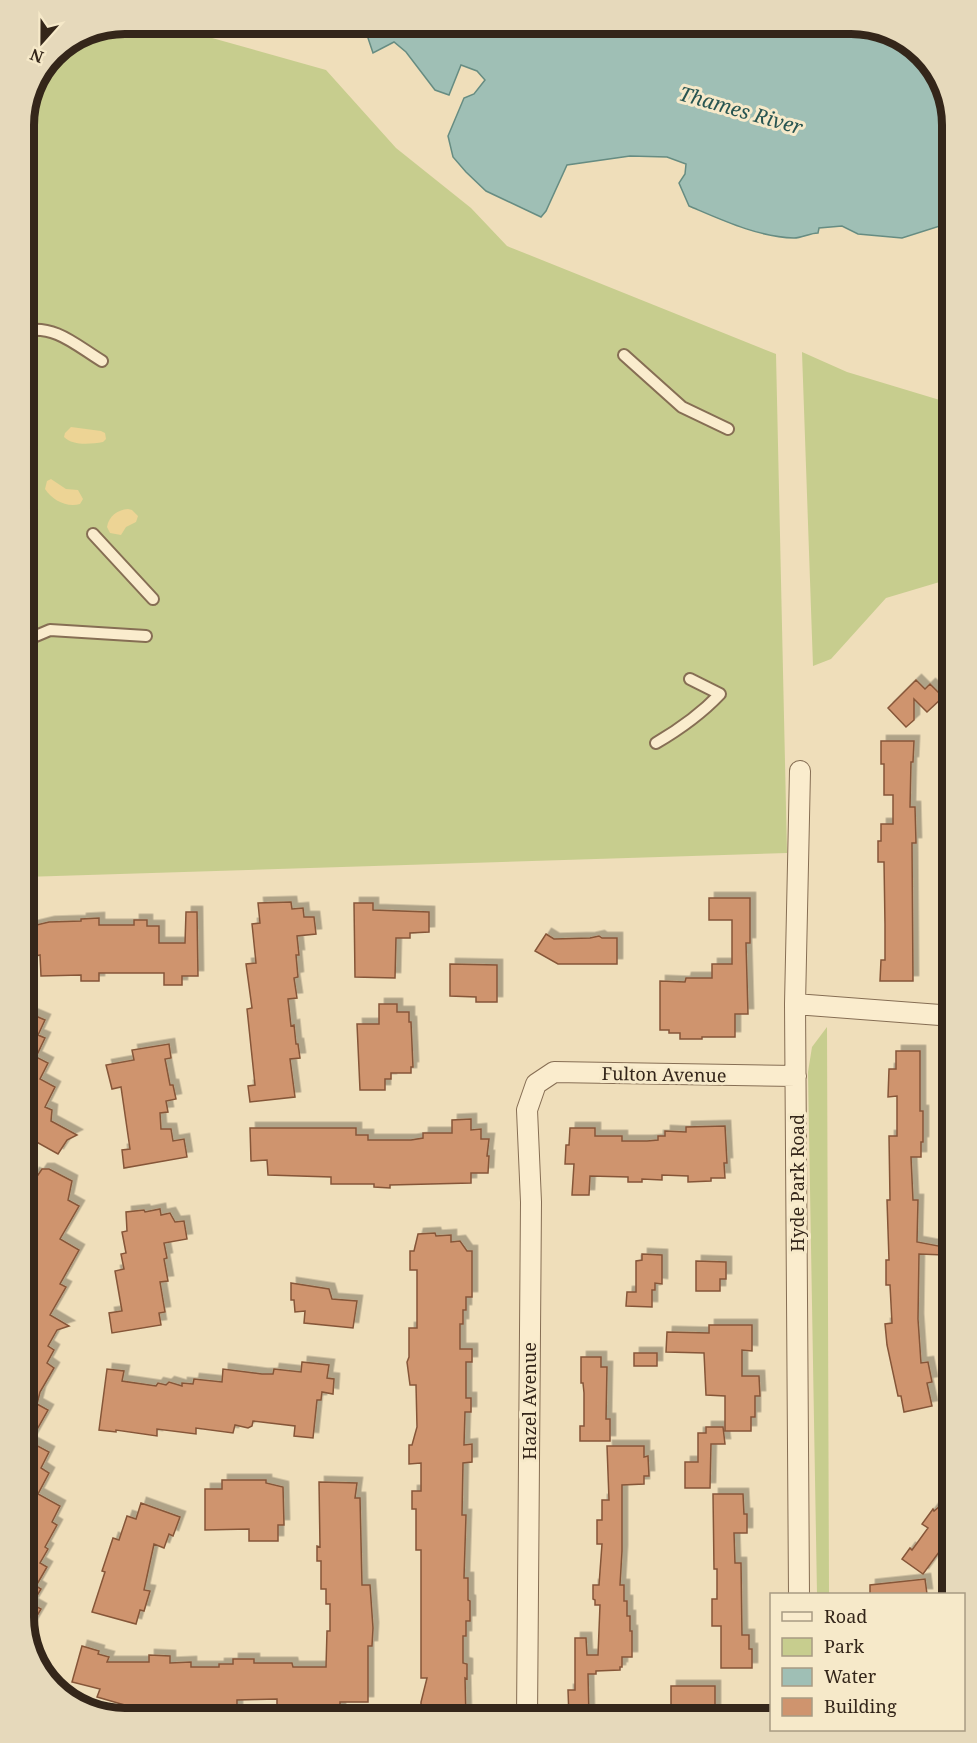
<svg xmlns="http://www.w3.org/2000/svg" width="977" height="1743" font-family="'Noto Serif',serif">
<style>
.green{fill:#c7cd8e}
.sand{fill:#edd495}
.water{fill:#9fbfb5;stroke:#668c82;stroke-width:1.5}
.building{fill:#cf946e;stroke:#865639;stroke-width:1.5;filter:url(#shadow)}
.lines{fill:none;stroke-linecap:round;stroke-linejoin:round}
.lane-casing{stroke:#866e54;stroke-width:14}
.street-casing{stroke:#866e54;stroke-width:22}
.lane{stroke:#faeccd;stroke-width:10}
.street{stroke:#faeccd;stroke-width:20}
.labels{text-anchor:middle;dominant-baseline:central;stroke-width:6;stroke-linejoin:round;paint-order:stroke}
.street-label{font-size:18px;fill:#34261a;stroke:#f6e9c9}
.water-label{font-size:20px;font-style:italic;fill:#285551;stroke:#f6e9c9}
.rim{fill:none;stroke:#34261a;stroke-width:8}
</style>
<defs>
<filter id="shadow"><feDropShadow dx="5.5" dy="-5.5" stdDeviation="0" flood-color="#0004"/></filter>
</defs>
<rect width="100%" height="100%" fill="#efdeba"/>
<path class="green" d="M 187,31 L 326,70 L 396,148 L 471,208 L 507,246 L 776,354 L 787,853 L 24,877 L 24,119 L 54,53 L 87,32 Z
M 802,352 L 847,372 L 953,404 L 953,445 L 946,458 L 953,462 L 953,578 L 886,598 L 831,659 L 813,666 Z
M 827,1027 L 829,1594 L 817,1594 L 808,1072 L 812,1047 Z"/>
<path class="sand" d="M 71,427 L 101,431 L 105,433 L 106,439 L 103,442 C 91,444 73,446 64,437 L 65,433 Z
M 51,479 L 66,489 L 78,490 L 83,499 L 80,504 C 67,508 52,500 45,489 L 47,481 Z
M 128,509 L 132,510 L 138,516 L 136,522 L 126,527 L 121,535 L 110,533 L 107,527 C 109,516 117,510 128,509 Z"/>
<path class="water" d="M 845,24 C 866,28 891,34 908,48 C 920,58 929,72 943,81 L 953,125 L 953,226 L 946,224 L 902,238 L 858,234 L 842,226 L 819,228 L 818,233 C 810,233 802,238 794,238 C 758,237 722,220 689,206 L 679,183 L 685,174 L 686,164 L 667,157 L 630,156 L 567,165 L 546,211 L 541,217 L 486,191 L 466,172 L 453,157 L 448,136 L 464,98 L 474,94 L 485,80 L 477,71 L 461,65 L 449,95 L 435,90 L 406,52 L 394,42 L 373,53 L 365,29 L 687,26 L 692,27 Z"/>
<path class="building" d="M 916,680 L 925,689 L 930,684 L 943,697 L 927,712 L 914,699 L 914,720 L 906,727 L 888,708 Z
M 881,741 L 914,741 L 913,762 L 911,762 L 910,807 L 915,807 L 916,843 L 912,843 L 913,981 L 880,981 L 881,960 L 885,960 L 885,925 L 884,862 L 878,862 L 878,841 L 881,841 L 881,824 L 893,824 L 893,795 L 884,795 L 884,764 L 881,764 Z
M 709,898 L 750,898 L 750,943 L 746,943 L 748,1014 L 735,1014 L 735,1037 L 702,1037 L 702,1039 L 680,1039 L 680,1033 L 669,1033 L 669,1030 L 660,1030 L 660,981 L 685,982 L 686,978 L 712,978 L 712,964 L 732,964 L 732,920 L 709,920 Z
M 291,902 L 292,909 L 303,908 L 304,917 L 314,917 L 316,934 L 297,936 L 299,955 L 296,955 L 298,977 L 294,978 L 297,998 L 288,999 L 291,1026 L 294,1025 L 296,1044 L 298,1044 L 300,1058 L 290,1059 L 295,1097 L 250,1102 L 248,1086 L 255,1085 L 247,1009 L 252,1008 L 246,964 L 256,963 L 252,924 L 260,923 L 258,903 Z
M 354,903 L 373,903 L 373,910 L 429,912 L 429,932 L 410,933 L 410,938 L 396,938 L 395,978 L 355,977 Z
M 186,912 L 197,912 L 198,976 L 182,976 L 182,985 L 164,985 L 164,973 L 99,973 L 99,981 L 81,981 L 81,975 L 41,976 L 40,955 L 24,959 L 24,928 L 49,922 L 81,921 L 81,919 L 99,918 L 99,925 L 134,925 L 134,920 L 147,920 L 147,926 L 159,926 L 159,943 L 185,943 Z
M 546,934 L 554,939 L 590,938 L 599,936 L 602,938 L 617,938 L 617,964 L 558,964 L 535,951 Z
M 450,964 L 497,965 L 497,1002 L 476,1002 L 476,997 L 450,996 Z
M 379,1004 L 397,1004 L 397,1012 L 409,1012 L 409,1022 L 411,1022 L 413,1067 L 411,1067 L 411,1073 L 391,1073 L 391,1079 L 385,1079 L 385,1090 L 360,1090 L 357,1024 L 379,1024 Z
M 24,1011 L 45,1020 L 38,1035 L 45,1038 L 36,1057 L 48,1063 L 40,1079 L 55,1087 L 45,1107 L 52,1110 L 51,1121 L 77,1135 L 67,1140 L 58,1154 L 24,1135 Z
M 169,1044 L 171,1058 L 165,1059 L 170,1085 L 173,1085 L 176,1099 L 166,1101 L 168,1112 L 160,1113 L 161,1129 L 171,1129 L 173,1141 L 184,1139 L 187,1157 L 124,1168 L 122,1150 L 130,1149 L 121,1087 L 112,1089 L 106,1065 L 134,1060 L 132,1050 Z
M 896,1051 L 920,1051 L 920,1111 L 923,1111 L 923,1142 L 921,1142 L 921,1157 L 911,1157 L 913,1200 L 918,1200 L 917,1242 L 944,1247 L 944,1255 L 919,1254 L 918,1319 L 921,1363 L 928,1362 L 932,1382 L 927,1383 L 932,1406 L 904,1412 L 901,1396 L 898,1396 L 887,1345 L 885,1324 L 892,1323 L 890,1285 L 886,1285 L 886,1260 L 889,1260 L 887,1200 L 890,1200 L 889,1136 L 897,1136 L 897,1096 L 888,1097 L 889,1069 L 896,1069 Z
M 471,1119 L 471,1130 L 481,1129 L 481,1139 L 489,1139 L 487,1156 L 489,1156 L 488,1173 L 471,1173 L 471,1183 L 390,1185 L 390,1188 L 374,1187 L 374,1184 L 331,1184 L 331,1177 L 268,1175 L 267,1160 L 251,1161 L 250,1128 L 356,1128 L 356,1135 L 368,1135 L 368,1140 L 411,1140 L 423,1138 L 423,1133 L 452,1133 L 452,1120 Z
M 725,1126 L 727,1163 L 724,1163 L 725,1178 L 711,1178 L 711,1181 L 688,1182 L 688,1176 L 662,1175 L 662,1180 L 642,1179 L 642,1182 L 628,1182 L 628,1177 L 590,1176 L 589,1195 L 572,1195 L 574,1164 L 565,1164 L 566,1145 L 569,1145 L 570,1128 L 595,1128 L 595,1136 L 622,1136 L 622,1141 L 647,1141 L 658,1140 L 658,1136 L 665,1136 L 665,1131 L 686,1132 L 686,1127 Z
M 42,1169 L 49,1169 L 72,1181 L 68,1200 L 79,1206 L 60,1239 L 79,1250 L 60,1284 L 66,1287 L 50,1315 L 69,1326 L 57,1330 L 48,1346 L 54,1350 L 47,1363 L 54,1368 L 40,1392 L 37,1404 L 48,1410 L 30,1442 L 49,1452 L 41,1468 L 49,1473 L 38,1494 L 60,1506 L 52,1522 L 57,1525 L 45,1547 L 48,1549 L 40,1563 L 47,1567 L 36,1586 L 41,1589 L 32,1604 L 41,1609 L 27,1633 L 24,1618 L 24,1255 L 30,1245 L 24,1242 L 24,1192 L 34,1173 L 38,1175 Z
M 160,1209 L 161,1215 L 170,1213 L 175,1222 L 184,1221 L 187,1239 L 164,1243 L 167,1258 L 164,1259 L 168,1281 L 160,1282 L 165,1312 L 159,1313 L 161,1325 L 112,1333 L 109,1313 L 122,1311 L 115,1271 L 124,1269 L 121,1254 L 126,1253 L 122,1232 L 127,1231 L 126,1212 L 144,1210 L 145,1212 Z
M 435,1233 L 436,1236 L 451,1235 L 451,1242 L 460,1241 L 467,1251 L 472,1251 L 472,1297 L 466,1297 L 466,1310 L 463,1310 L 463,1324 L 460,1324 L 460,1349 L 472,1349 L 472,1362 L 466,1362 L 466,1398 L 471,1398 L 471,1412 L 465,1412 L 464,1445 L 472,1444 L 472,1462 L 463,1463 L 462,1515 L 466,1515 L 464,1578 L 468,1578 L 468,1600 L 470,1601 L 470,1621 L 466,1621 L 466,1636 L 463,1636 L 463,1663 L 467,1664 L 467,1679 L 465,1678 L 466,1719 L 421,1719 L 421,1702 L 427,1678 L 421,1678 L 421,1550 L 416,1550 L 416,1509 L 412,1509 L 412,1491 L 421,1491 L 421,1463 L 409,1464 L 409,1445 L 412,1445 L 417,1427 L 416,1385 L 410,1385 L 407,1362 L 409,1357 L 409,1328 L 417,1328 L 417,1270 L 410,1270 L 410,1251 L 414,1251 L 418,1234 Z
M 642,1254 L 662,1255 L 662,1284 L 655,1283 L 655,1290 L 652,1290 L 652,1307 L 626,1306 L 627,1292 L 636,1292 L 636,1261 L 642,1260 Z
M 696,1261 L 726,1262 L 726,1279 L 720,1279 L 720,1291 L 696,1291 Z
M 291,1283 L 329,1289 L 332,1299 L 357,1301 L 353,1328 L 304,1323 L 305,1311 L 295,1312 L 294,1300 L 291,1300 Z
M 709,1325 L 752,1325 L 752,1351 L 742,1350 L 742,1376 L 759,1376 L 760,1396 L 755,1396 L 755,1417 L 751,1417 L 751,1431 L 725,1431 L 725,1396 L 706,1395 L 704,1353 L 666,1352 L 667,1332 L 709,1333 Z
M 634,1353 L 657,1353 L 657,1366 L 634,1366 Z
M 581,1357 L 601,1357 L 601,1367 L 607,1367 L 606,1419 L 610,1419 L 610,1441 L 580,1441 L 580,1426 L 584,1426 L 584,1393 L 583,1383 L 581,1383 Z
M 302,1362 L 329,1365 L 327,1378 L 334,1379 L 333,1394 L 322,1392 L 321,1400 L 317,1400 L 313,1438 L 294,1436 L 295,1426 L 253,1421 L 252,1426 L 248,1428 L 235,1425 L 233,1433 L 196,1428 L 196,1434 L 157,1429 L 157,1436 L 116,1430 L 116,1432 L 99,1430 L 107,1369 L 124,1371 L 122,1381 L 156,1386 L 158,1383 L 166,1385 L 169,1382 L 182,1386 L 182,1383 L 193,1384 L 194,1379 L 222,1382 L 223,1369 L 262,1374 L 273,1374 L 274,1369 L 301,1372 Z
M 706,1427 L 723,1427 L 725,1444 L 711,1444 L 710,1488 L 685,1488 L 685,1462 L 698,1462 L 698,1433 L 706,1433 Z
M 607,1446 L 644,1446 L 644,1457 L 648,1456 L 649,1476 L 644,1476 L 644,1484 L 622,1485 L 622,1551 L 620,1585 L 624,1585 L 624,1601 L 627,1601 L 627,1616 L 630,1616 L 630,1631 L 632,1631 L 632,1657 L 622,1657 L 622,1667 L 620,1667 L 620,1670 L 596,1671 L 596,1674 L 588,1674 L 589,1716 L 569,1717 L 568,1690 L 575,1690 L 575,1638 L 586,1638 L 587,1655 L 598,1655 L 600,1605 L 595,1605 L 595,1600 L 593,1599 L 593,1585 L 599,1585 L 602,1544 L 597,1544 L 597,1520 L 602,1520 L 602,1500 L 609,1500 Z
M 222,1480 L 266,1480 L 266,1483 L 283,1487 L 284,1525 L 278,1525 L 278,1541 L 249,1541 L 249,1529 L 205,1530 L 205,1489 L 222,1489 Z
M 319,1482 L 357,1483 L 355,1498 L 360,1498 L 362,1585 L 370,1585 L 373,1628 L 372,1646 L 368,1646 L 368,1702 L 340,1702 L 340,1710 L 321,1710 L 277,1709 L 277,1699 L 237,1700 L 237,1710 L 196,1708 L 176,1710 L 176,1706 L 128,1706 L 97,1697 L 100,1689 L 72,1682 L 82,1646 L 99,1651 L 98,1654 L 109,1657 L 107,1662 L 149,1662 L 149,1655 L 170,1656 L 170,1663 L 191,1662 L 191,1667 L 219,1667 L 219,1664 L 233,1664 L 233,1659 L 254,1659 L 254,1663 L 292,1663 L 293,1667 L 326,1667 L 327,1631 L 330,1631 L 330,1604 L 326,1604 L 326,1589 L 321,1589 L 321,1561 L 317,1561 L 317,1546 L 320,1547 Z
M 713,1494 L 743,1494 L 744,1514 L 747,1514 L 747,1533 L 734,1533 L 735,1563 L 741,1563 L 742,1635 L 749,1635 L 749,1649 L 752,1649 L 752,1668 L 721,1668 L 721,1626 L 712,1626 L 712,1599 L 717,1599 L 717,1569 L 714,1569 Z
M 953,1495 L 953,1533 L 923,1574 L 902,1559 L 910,1548 L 912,1550 L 928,1528 L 922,1524 L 933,1509 L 934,1511 Z
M 141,1503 L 180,1517 L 173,1536 L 169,1534 L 164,1548 L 154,1544 L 144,1590 L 150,1591 L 144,1611 L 140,1610 L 136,1624 L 92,1612 L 105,1572 L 102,1571 L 113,1538 L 119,1540 L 127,1516 L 136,1519 Z
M 925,1579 L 927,1594 L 870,1594 L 870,1585 Z
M 671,1686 L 715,1686 L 715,1715 L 671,1715 Z"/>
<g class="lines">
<g class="lane-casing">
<path id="lane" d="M 24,331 C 55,324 77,346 102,361
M 624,355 L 682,407 L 728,429
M 93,534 L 153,599
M 24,641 L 50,630 L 146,636
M 656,743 C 680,729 701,714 720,694 L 690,679"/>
</g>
<g class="street-casing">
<path id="street" d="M 795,1004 L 953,1016
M 799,1594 L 795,1004 L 800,771
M 527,1719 L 531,1202 L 527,1110 L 536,1084 L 554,1072 L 796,1076"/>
</g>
<use href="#lane" class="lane"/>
<use href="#street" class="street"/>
</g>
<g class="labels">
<g class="street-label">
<text transform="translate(664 1074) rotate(1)">Fulton Avenue</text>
<text transform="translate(797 1183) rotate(-90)">Hyde Park Road</text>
<text transform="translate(529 1401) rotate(-90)">Hazel Avenue</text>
</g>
<g class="water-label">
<text transform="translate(741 110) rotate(16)">Thames River</text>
</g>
</g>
<path d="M0 0H977V1743H0ZM125 34H851A91 91 0 0 1 942 125V1617A91 91 0 0 1 851 1708H125A91 91 0 0 1 34 1617V125A91 91 0 0 1 125 34Z" fill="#e6d9bb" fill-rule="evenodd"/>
<path class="rim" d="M125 34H851A91 91 0 0 1 942 125V1617A91 91 0 0 1 851 1708H125A91 91 0 0 1 34 1617V125A91 91 0 0 1 125 34Z"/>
<rect x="770" y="1593" width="195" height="138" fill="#f6e9c9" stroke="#a89b83" stroke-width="1.5"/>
<rect x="782" y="1612" width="30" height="9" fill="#faeccd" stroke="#a89b83" stroke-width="1.5"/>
<text x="824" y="1623" font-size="18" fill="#34261a">Road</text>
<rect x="782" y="1638" width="30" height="18" fill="#c7cd8e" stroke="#a89b83" stroke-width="1.5"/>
<text x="824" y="1653" font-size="18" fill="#34261a">Park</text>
<rect x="782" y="1668" width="30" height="18" fill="#9fbfb5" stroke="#a89b83" stroke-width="1.5"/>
<text x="824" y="1683" font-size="18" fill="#34261a">Water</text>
<rect x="782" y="1698" width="30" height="18" fill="#cf946e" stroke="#a89b83" stroke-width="1.5"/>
<text x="824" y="1713" font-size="18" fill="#34261a">Building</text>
<g transform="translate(42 42) rotate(201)" stroke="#f6e9c9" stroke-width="4.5" paint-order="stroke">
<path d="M0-4.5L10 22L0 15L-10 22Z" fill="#34261a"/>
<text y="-9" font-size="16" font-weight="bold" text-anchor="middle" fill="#34261a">N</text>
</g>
</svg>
